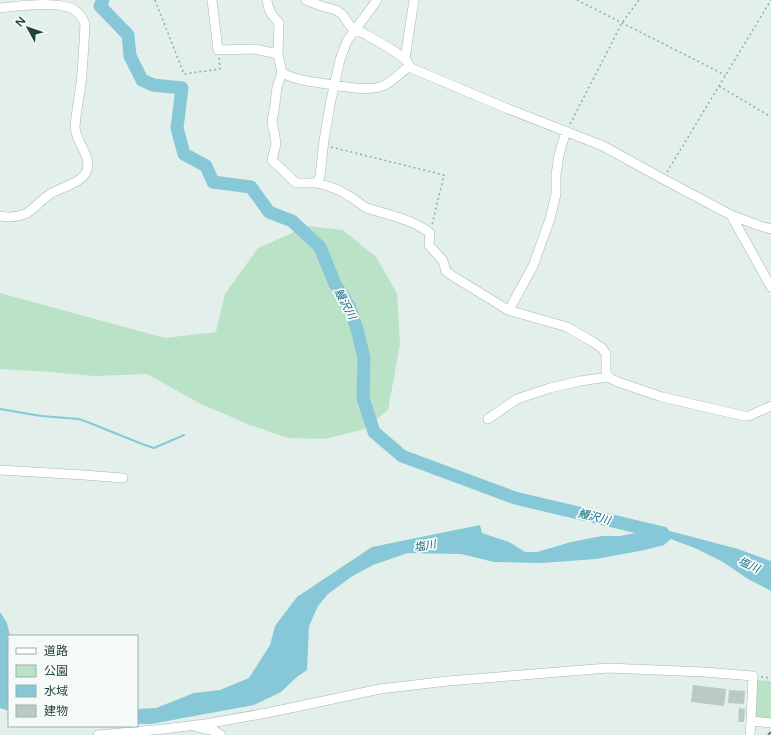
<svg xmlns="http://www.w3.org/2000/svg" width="771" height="735" font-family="'Varela Round','Noto Sans JP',sans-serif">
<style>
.green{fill:#bae2c7}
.water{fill:#87c8d8}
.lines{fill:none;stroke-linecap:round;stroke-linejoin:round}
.stream{stroke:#87c8d8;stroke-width:2}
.river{stroke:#87c8d8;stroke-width:13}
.building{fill:#b8cac3}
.minor-casing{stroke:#a5b8b2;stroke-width:10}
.path{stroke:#81b5a7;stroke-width:1.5;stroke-dasharray:2 3;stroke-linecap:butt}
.minor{stroke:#fff;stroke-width:9}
.rail{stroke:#5c7e76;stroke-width:2;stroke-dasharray:8 4;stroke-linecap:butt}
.labels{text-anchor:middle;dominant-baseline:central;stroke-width:3.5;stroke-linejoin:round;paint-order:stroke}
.water-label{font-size:11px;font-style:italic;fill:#146d85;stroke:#f5faf8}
</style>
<rect width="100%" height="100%" fill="#e3efea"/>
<path class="green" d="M 308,226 L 343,230 L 376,257 L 397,293 L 400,344 L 388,410 L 364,429 L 325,439 L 288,438 L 250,425 L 201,404 L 147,374 L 95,376 L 50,372 L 0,369 L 0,293 L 165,338 L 216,332 L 225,294 L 258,248 Z
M 756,680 L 771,681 L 771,719 L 754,719 Z"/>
<path class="water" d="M 480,525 L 482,533 L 509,542 L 525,552 L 537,552 L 571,542 L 602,536 L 620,536 L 641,532 L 651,526 L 738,549 L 771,561 L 771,591 L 748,579 L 723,562 L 697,549 L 671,539 L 664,545 L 645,550 L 596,559 L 542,563 L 494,562 L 461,554 L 408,553 L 373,565 L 351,577 L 328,594 L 318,606 L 309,626 L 307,670 L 298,676 L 281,692 L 254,705 L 151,724 L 137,724 L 137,709 L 156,708 L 194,693 L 220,690 L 249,678 L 270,645 L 275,626 L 297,597 L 372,547 Z
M 0,612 L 7,623 L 10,636 L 9,636 L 9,711 L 0,708 Z"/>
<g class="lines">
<path class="stream" d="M 0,409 L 41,416 L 79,419 L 90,423 L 142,444 L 154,448 L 184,435"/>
<path class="river" d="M 103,0 L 100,6 L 128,35 L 130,56 L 142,80 L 153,85 L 182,88 L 177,128 L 184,154 L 206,166 L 213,182 L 251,187 L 269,212 L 292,221 L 320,247 L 335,284 L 349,306 L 357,329 L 364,358 L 363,398 L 374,432 L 402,456 L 515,498 L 663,533"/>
</g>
<path class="building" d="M 693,685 L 726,689 L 724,706 L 691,702 Z
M 729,690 L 745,691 L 744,704 L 728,703 Z
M 739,708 L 745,709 L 744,722 L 738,722 Z"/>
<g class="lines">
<g class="minor-casing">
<path id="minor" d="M 212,0 L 218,50 L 255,49 L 278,54
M 267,0 C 268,11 272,15 279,23 L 278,54 L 282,73 L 277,87 L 275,104 L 272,122 L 274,131 L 276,144 L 272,160 L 296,183 L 317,183 L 320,176 L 324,140 L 331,100 L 340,60 L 347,41 L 377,0
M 306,0 L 321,6 L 336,10 L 342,14 L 351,27 L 367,35 L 391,49 L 405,59 L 411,68 L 506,108 L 603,146 L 663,179 L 731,215 L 771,287
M 0,8 C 19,6 61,0 76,11 C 80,14 83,19 85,24 C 84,44 83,64 81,84 C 79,98 76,113 75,127 C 75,140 92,157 87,170 C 83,183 61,187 50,194 C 42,199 35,208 27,213 C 18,217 9,218 0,216
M 405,59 L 414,0
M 282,73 C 298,81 315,82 333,85 C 349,87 369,92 385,85 C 394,80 402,72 409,66
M 317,183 C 329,186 339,189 349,196 C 355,199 361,205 367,208 C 388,215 412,219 430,233 L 429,245 L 443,261 L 446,271 L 451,275 L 508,310 L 567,327 L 593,342 L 602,348 L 606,354 L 606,371 L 608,377 L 618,382 L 662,397 L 744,416 L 749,416 L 771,406
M 731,215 L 760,226 L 771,229
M 509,310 L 533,266 L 550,219 L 556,194 L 556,175 L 559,155 L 566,131
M 488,419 L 517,399 L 550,388 L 580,381 L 608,377
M 0,470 L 84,475 L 123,478
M 197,727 L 215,731 L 221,735
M 98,735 L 164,729 L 205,724 L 267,713 L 380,689 L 448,681 L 608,668 L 704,672 L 753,676 L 751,721 L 771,723
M 750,735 L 751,721"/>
</g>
<path class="path" d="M 155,0 L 184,74 L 220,69 L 219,58
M 577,0 L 725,75
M 719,86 L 771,117
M 570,124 L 622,23 L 639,0
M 331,147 L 444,175 L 432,225
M 667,172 L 771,0
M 761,677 L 771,678"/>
<use href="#minor" class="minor"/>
<path class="rail" d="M 768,735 L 771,732"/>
</g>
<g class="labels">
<g class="water-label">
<text transform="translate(345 304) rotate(62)">鰻沢川</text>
<text transform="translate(594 517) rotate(14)">鰻沢川</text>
<text transform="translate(425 546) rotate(-10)">塩川</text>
<text transform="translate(749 565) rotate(24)">塩川</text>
</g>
</g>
<rect x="8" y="635" width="130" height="92" fill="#f5faf8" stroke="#a0b0ac"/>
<rect x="16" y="648" width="20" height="6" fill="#ffffff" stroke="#a0b0ac"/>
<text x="44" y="655" font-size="12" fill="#21423b">道路</text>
<rect x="16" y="665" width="20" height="12" fill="#bae2c7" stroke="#a0b0ac"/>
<text x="44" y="675" font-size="12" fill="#21423b">公園</text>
<rect x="16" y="685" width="20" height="12" fill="#87c8d8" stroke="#a0b0ac"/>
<text x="44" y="695" font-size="12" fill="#21423b">水域</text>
<rect x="16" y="705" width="20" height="12" fill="#b8cac3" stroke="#a0b0ac"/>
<text x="44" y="715" font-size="12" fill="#21423b">建物</text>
<g transform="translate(28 28) rotate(310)" stroke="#f5faf8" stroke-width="3" paint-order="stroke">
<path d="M0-3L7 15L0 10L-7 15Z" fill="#21423b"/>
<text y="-6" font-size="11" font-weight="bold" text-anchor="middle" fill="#21423b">N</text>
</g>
</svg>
